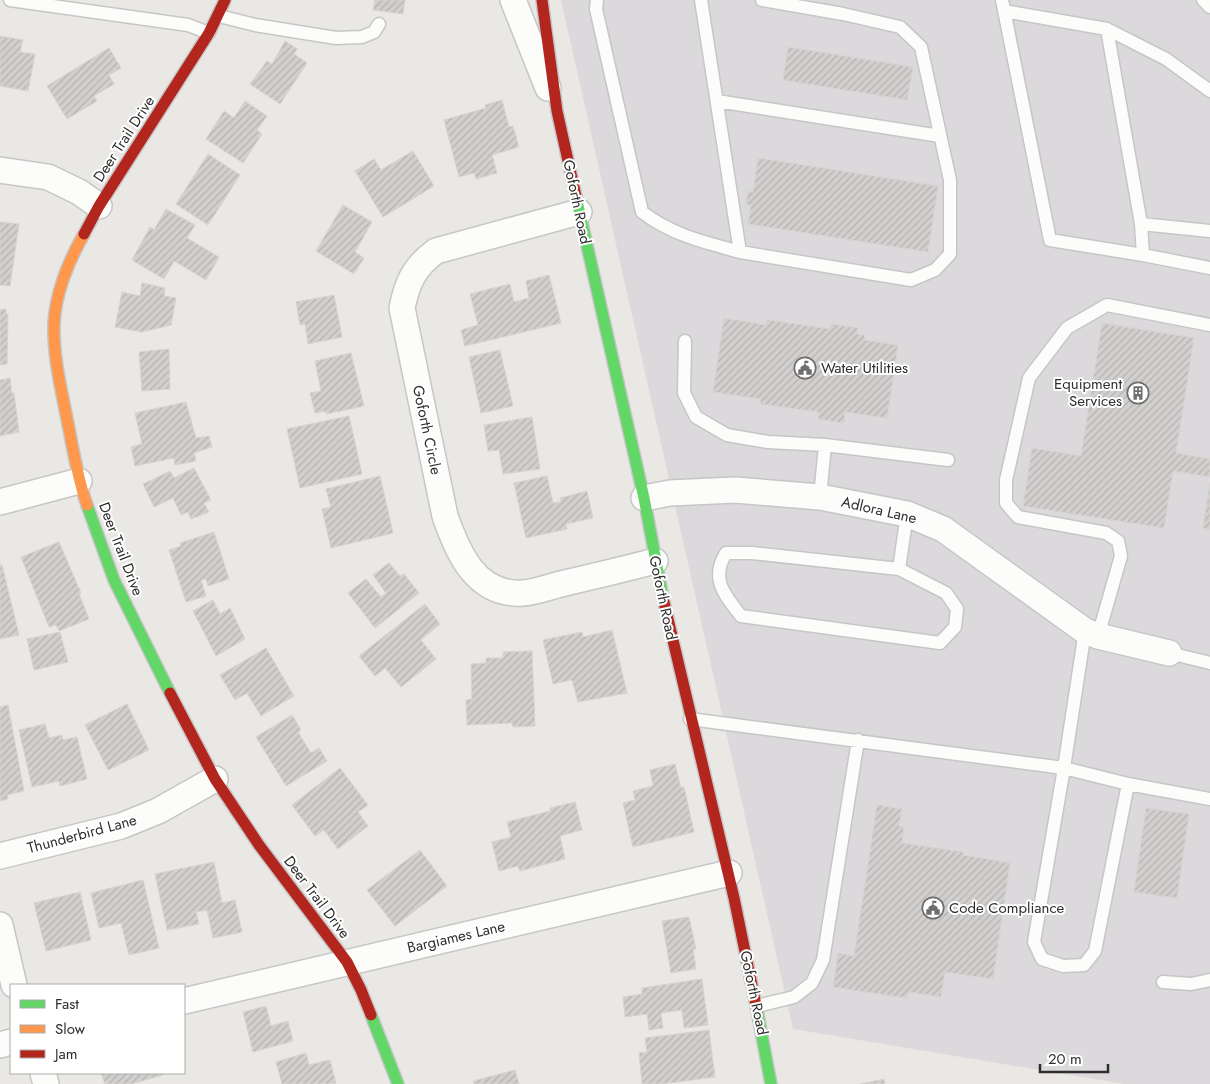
<svg xmlns="http://www.w3.org/2000/svg" width="1210" height="1084" font-family="Jost,sans-serif">
<style>
.industrial{fill:#dbd9db}
.building{fill:url(#building-hatch);stroke:#d5d4d1}
.lines{fill:none;stroke-linecap:round;stroke-linejoin:round}
.lane-casing{stroke:#c7c6c7;stroke-width:15}
.street-casing{stroke:#c7c6c7;stroke-width:28}
.fast-casing{stroke:#c7c6c7;stroke-width:14}
.slow-casing{stroke:#c7c6c7;stroke-width:14}
.jam-casing{stroke:#c7c6c7;stroke-width:14}
.lane{stroke:#fcfcfb;stroke-width:12}
.street{stroke:#fcfcfb;stroke-width:25}
.fast{stroke:#63d668;stroke-width:11}
.slow{stroke:#ff974d;stroke-width:11}
.jam{stroke:#b3261e;stroke-width:11}
.labels{text-anchor:middle;dominant-baseline:central;stroke-width:4;stroke-linejoin:round;paint-order:stroke}
.street-label{font-size:15px;fill:#2e2e2e;stroke:#fff}
.poi-label{font-size:15px;fill:#2e2e2e;stroke:#fff;text-anchor:start}
</style>
<defs>
<pattern id="building-hatch" width="6" height="6" patternUnits="userSpaceOnUse" patternTransform="scale(1.25)"><rect width="6" height="6" fill="#d2d0ce"/><path d="M-1 1l2-2M0 6l6-6M5 7l2-2" fill="none" stroke="#b5b3b1"/></pattern>
</defs>
<rect width="100%" height="100%" fill="#eae8e5"/>
<path class="industrial" d="M 561,0 L 1210,0 L 1210,1084 L 1124,1084 L 793,1029 Z"/>
<path class="building" d="M 375,0 L 405,0 L 403,14 L 373,10 Z
M 0,36 L 23,40 L 20,52 L 35,54 L 28,91 L 0,86 Z
M 285,41 L 297,49 L 294,54 L 307,63 L 280,104 L 250,84 L 267,61 L 272,64 Z
M 788,47 L 913,67 L 907,100 L 783,80 Z
M 109,48 L 121,68 L 109,75 L 114,84 L 94,96 L 97,101 L 67,119 L 47,86 Z
M 502,100 L 509,127 L 513,126 L 519,147 L 492,155 L 497,173 L 476,179 L 474,173 L 459,177 L 444,120 L 486,108 L 485,105 Z
M 245,101 L 267,116 L 257,130 L 262,134 L 243,163 L 206,139 L 224,111 L 234,118 Z
M 413,151 L 434,186 L 383,217 L 355,171 L 374,159 L 381,170 Z
M 208,154 L 240,175 L 208,225 L 176,204 Z
M 758,158 L 938,186 L 928,252 L 748,224 L 751,205 L 746,204 L 748,191 L 753,192 Z
M 343,205 L 372,222 L 355,252 L 364,258 L 354,274 L 316,251 Z
M 166,209 L 195,225 L 187,238 L 219,257 L 206,280 L 174,261 L 164,279 L 132,260 L 150,227 L 154,230 Z
M 0,222 L 19,224 L 10,286 L 0,285 Z
M 549,275 L 561,323 L 465,346 L 461,330 L 478,325 L 470,294 L 510,284 L 514,302 L 529,298 L 526,281 Z
M 142,283 L 165,288 L 164,296 L 176,298 L 171,325 L 142,332 L 115,327 L 122,292 L 140,296 Z
M 334,295 L 342,337 L 308,344 L 305,324 L 300,325 L 296,302 Z
M 6,309 L 6,314 L 8,314 L 7,364 L 0,365 L 0,310 Z
M 724,318 L 766,325 L 767,320 L 831,329 L 831,324 L 858,328 L 857,334 L 865,335 L 864,340 L 898,345 L 887,418 L 845,412 L 844,423 L 818,419 L 819,412 L 760,404 L 761,399 L 713,392 Z
M 1102,323 L 1194,338 L 1176,453 L 1210,459 L 1210,477 L 1173,471 L 1164,528 L 1023,506 L 1032,448 L 1081,456 Z
M 169,349 L 170,389 L 142,391 L 139,352 Z
M 500,350 L 513,406 L 481,413 L 469,357 Z
M 351,353 L 364,406 L 326,414 L 325,411 L 315,413 L 310,393 L 321,391 L 315,361 Z
M 10,378 L 12,394 L 14,393 L 19,432 L 0,436 L 0,380 Z
M 186,402 L 196,438 L 209,436 L 212,447 L 194,453 L 196,461 L 175,465 L 174,458 L 135,466 L 131,447 L 142,444 L 135,413 Z
M 349,416 L 362,474 L 300,488 L 287,429 Z
M 532,417 L 540,469 L 503,474 L 499,450 L 488,451 L 484,425 Z
M 194,468 L 211,500 L 204,503 L 209,512 L 191,519 L 188,512 L 181,515 L 173,498 L 154,507 L 143,484 L 170,471 L 174,478 Z
M 380,476 L 393,533 L 331,548 L 322,509 L 331,507 L 326,489 Z
M 547,476 L 553,503 L 561,502 L 560,498 L 587,491 L 593,518 L 566,524 L 567,529 L 526,538 L 514,483 Z
M 1210,482 L 1210,530 L 1203,528 Z
M 214,532 L 229,579 L 208,586 L 206,579 L 201,580 L 206,596 L 186,602 L 169,550 L 181,546 L 180,543 Z
M 59,542 L 81,593 L 79,594 L 89,619 L 59,631 L 56,625 L 49,627 L 21,557 Z
M 389,563 L 400,576 L 404,574 L 419,593 L 375,628 L 348,593 L 366,579 L 381,597 L 386,593 L 373,575 Z
M 0,565 L 2,565 L 19,635 L 0,639 Z
M 213,600 L 220,614 L 230,608 L 245,639 L 216,656 L 193,611 Z
M 425,604 L 440,624 L 421,640 L 436,659 L 401,687 L 385,668 L 375,676 L 359,656 Z
M 612,630 L 627,693 L 578,702 L 572,680 L 553,684 L 543,640 L 582,632 L 583,637 Z
M 60,632 L 68,662 L 34,670 L 27,639 Z
M 266,648 L 294,696 L 261,716 L 247,693 L 235,700 L 220,675 Z
M 532,651 L 535,726 L 513,727 L 512,723 L 467,725 L 466,700 L 472,699 L 471,664 L 486,663 L 486,658 L 503,658 L 503,652 Z
M 127,704 L 149,750 L 108,770 L 85,725 Z
M 8,705 L 24,791 L 7,795 L 8,799 L 0,801 L 0,707 Z
M 292,715 L 301,730 L 298,732 L 311,753 L 319,748 L 327,761 L 286,786 L 256,737 Z
M 45,724 L 49,738 L 62,735 L 63,740 L 77,737 L 87,779 L 60,786 L 59,781 L 32,787 L 19,730 Z
M 675,764 L 681,788 L 684,787 L 694,832 L 633,847 L 623,803 L 635,800 L 633,791 L 653,786 L 650,770 Z
M 340,768 L 368,805 L 358,812 L 368,826 L 338,849 L 324,830 L 315,836 L 292,805 Z
M 575,802 L 582,830 L 560,836 L 565,859 L 520,871 L 518,866 L 499,871 L 492,842 L 511,837 L 507,822 L 550,811 L 550,808 Z
M 877,805 L 902,809 L 899,826 L 904,827 L 902,843 L 963,852 L 963,855 L 1010,863 L 993,979 L 945,972 L 941,997 L 908,992 L 907,998 L 833,987 L 838,953 L 854,956 Z
M 1146,808 L 1189,814 L 1177,898 L 1134,892 Z
M 420,850 L 447,886 L 395,926 L 367,890 Z
M 214,862 L 222,903 L 235,900 L 242,932 L 213,938 L 207,910 L 196,912 L 199,924 L 167,930 L 155,874 Z
M 143,880 L 159,948 L 129,955 L 121,923 L 99,928 L 91,893 Z
M 80,892 L 91,940 L 46,951 L 34,903 Z
M 689,917 L 696,949 L 693,949 L 696,969 L 671,973 L 662,921 Z
M 702,979 L 708,1025 L 684,1028 L 682,1010 L 661,1013 L 663,1028 L 649,1030 L 647,1014 L 625,1017 L 623,997 L 642,994 L 642,988 Z
M 266,1006 L 271,1026 L 288,1021 L 293,1041 L 253,1052 L 243,1012 Z
M 709,1030 L 715,1077 L 662,1084 L 642,1084 L 639,1053 L 647,1052 L 645,1038 Z
M 306,1053 L 309,1065 L 330,1060 L 336,1083 L 330,1084 L 282,1084 L 276,1062 Z
M 515,1070 L 519,1084 L 474,1084 L 473,1081 Z
M 101,1073 L 162,1073 L 163,1075 L 131,1084 L 105,1084 Z
M 884,1079 L 885,1084 L 860,1084 Z"/>
<g class="lines">
<g class="lane-casing">
<path id="lane" d="M 10,0 L 188,25 L 209,33
M 597,0 L 596,9 L 642,212 C 672,235 704,242 740,252
M 701,0 L 740,252 L 911,280 L 935,270 L 950,254 L 950,180 L 921,47 L 900,27 L 843,14 L 762,0
M 1002,0 L 1050,240 L 1143,255 L 1141,224 L 1107,29 L 1166,59 L 1210,91
M 1203,0 L 1210,7
M 1004,11 L 1107,29
M 219,16 L 255,25 L 336,38 L 362,37 L 374,32 L 379,24
M 717,101 L 940,136
M 1141,224 L 1210,231
M 1143,255 L 1210,268
M 685,341 L 684,393 L 696,417 L 727,435 L 768,442 L 825,445 L 820,497
M 825,445 L 948,460
M 899,569 L 752,553 L 726,553 C 710,579 724,594 741,616 L 940,643 L 955,627 L 957,609 L 946,593 L 899,569 L 907,514
M 1098,636 L 1121,556 L 1118,541 L 1106,533 L 1018,517 L 1006,503 L 1006,480 L 1029,378 L 1067,328 L 1107,305 L 1210,325
M 1169,653 L 1210,663
M 690,719 L 1064,768 L 1085,631
M 1064,768 L 1128,784 L 1095,951 L 1084,965 L 1063,966 L 1042,959 L 1034,942 Z
M 1128,784 L 1210,799
M 1163,982 L 1191,984 L 1210,980
M 757,1006 L 794,997 L 812,983 L 823,960 L 858,740"/>
</g>
<g class="street-casing">
<path id="street" d="M 513,0 L 548,88
M 0,170 L 48,177 L 79,192 L 99,206
M 579,212 L 436,251 C 414,267 407,283 402,308 L 445,516 C 458,553 476,596 523,593 C 537,592 551,586 565,583 C 595,576 625,569 655,561
M 644,498 L 670,493 L 735,490 L 820,497 L 907,514 L 943,529 L 1085,631 L 1098,636 L 1169,653
M 0,502 L 79,481
M 0,856 L 121,826 L 158,811 L 215,779
M 0,925 L 14,985
M 184,1001 L 729,873
M 0,1045 L 11,1042
M 43,1073 L 46,1084"/>
</g>
<g class="fast-casing">
<path id="fast" d="M 577,201 L 644,498 L 663,598
M 87,505 L 114,580 L 170,693
M 757,1010 L 771,1084
M 371,1015 L 398,1084"/>
</g>
<g class="slow-casing">
<path id="slow" d="M 84,234 C 69,260 55,294 54,324 C 53,356 61,388 67,419 C 73,448 77,477 87,505"/>
</g>
<g class="jam-casing">
<path id="jam" d="M 542,0 L 557,111 L 577,201
M 84,234 L 99,206 L 209,33 L 225,0
M 663,598 L 734,898 L 757,1010
M 170,693 L 215,779 L 259,845 L 347,962 L 361,990 L 371,1015"/>
</g>
<use href="#lane" class="lane"/>
<use href="#street" class="street"/>
<use href="#fast" class="fast"/>
<use href="#slow" class="slow"/>
<use href="#jam" class="jam"/>
</g>
<defs>
<g id="civic-ring" transform="scale(1.125)"><circle r="9.5" fill="#fff" stroke="#706f6e" stroke-width="1.5"/><path d="M-.6-6.5H3V-4.5H.6V-3L4-1V1h2V6H-6V1h2V-1L-.6-3ZM-1.2 2.5V6h2.4V2.5Z" fill="#706f6e"/></g>
<g id="building-ring" transform="scale(1.125)"><circle r="9.5" fill="#fff" stroke="#706f6e" stroke-width="1.5"/><path d="M-4-6H4V6H1V3H-1V6H-4ZM-2.5-4.3h1.7v1.8h-1.7ZM.8-4.3h1.7v1.8H.8ZM-2.5-1h1.7V.8h-1.7ZM.8-1h1.7V.8H.8Z" fill="#706f6e"/></g>
</defs>
<g fill-rule="evenodd">
<use href="#civic-ring" x="805" y="368"/>
<use href="#building-ring" x="1138" y="393"/>
<use href="#civic-ring" x="933" y="908"/>
</g>
<g class="labels">
<g class="street-label">
<text transform="translate(124 139) rotate(-57)">Deer Trail Drive</text>
<text transform="translate(577 202) rotate(78)">Goforth Road</text>
<text transform="translate(427 430) rotate(78)">Goforth Circle</text>
<text transform="translate(879 510) rotate(13)">Adlora Lane</text>
<text transform="translate(121 549) rotate(69)">Deer Trail Drive</text>
<text transform="translate(663 598) rotate(78)">Goforth Road</text>
<text transform="translate(82 834) rotate(-15)">Thunderbird Lane</text>
<text transform="translate(317 897) rotate(53)">Deer Trail Drive</text>
<text transform="translate(456 937) rotate(-13)">Bargiames Lane</text>
<text transform="translate(754 993) rotate(78)">Goforth Road</text>
</g>
<g class="poi-label">
<text x="821" y="368">Water Utilities</text>
<text x="1122" y="384" text-anchor="end">Equipment<tspan x="1122" dy="17">Services</tspan></text>
<text x="949" y="908">Code Compliance</text>
</g>
</g>
<rect x="10" y="984" width="175" height="90" fill="#ffffff" stroke="#ababab"/>
<rect x="20" y="1000" width="25" height="8" fill="#63d668" stroke="#ababab"/>
<text x="55" y="1009" font-size="15" fill="#2e2e2e">Fast</text>
<rect x="20" y="1025" width="25" height="8" fill="#ff974d" stroke="#ababab"/>
<text x="55" y="1034" font-size="15" fill="#2e2e2e">Slow</text>
<rect x="20" y="1050" width="25" height="8" fill="#b3261e" stroke="#ababab"/>
<text x="55" y="1059" font-size="15" fill="#2e2e2e">Jam</text>
<path d="M1040 1064v8h68v-8" fill="none" stroke="#2e2e2e" stroke-width="2.5"/>
<text x="1048" y="1064" font-size="15" fill="#2e2e2e" stroke="#ffffff" stroke-width="4" paint-order="stroke">20 m</text>
</svg>
